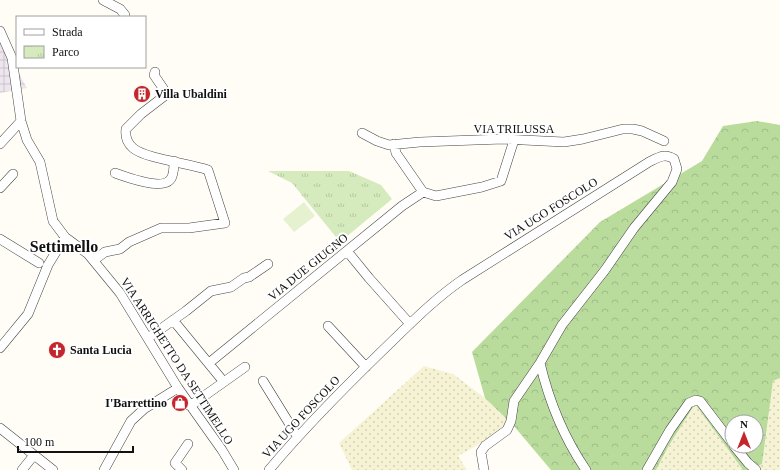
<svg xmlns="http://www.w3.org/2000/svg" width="780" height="470" font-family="Georgia,serif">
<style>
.industrial{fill:url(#industrial-grid)}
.farmland{fill:url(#farmland-dots)}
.forest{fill:url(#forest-crowns);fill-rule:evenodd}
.park{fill:url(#park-tufts)}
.pitch{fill:#e6f2cf}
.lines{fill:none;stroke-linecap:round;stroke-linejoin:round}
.street-casing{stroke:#444;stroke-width:10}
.street{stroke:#fff;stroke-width:9}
.labels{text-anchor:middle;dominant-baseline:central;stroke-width:4;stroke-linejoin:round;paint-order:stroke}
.poi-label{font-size:12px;font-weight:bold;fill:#111;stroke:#fff;text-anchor:start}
.street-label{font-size:12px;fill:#111;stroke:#fff}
.district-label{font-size:16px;font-weight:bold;fill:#111;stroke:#fff}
</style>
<defs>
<pattern id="industrial-grid" width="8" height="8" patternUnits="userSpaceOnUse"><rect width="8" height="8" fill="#eee6ef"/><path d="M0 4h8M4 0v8" fill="none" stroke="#cbc4cc"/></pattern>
<pattern id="farmland-dots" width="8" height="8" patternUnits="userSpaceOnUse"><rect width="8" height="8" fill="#f6f3d4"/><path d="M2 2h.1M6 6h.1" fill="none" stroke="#d2cfb5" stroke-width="1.8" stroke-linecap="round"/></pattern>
<pattern id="forest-crowns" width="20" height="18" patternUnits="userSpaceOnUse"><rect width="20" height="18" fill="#b9dc9c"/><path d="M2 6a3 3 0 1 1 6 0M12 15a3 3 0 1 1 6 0" fill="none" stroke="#9ebc85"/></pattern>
<pattern id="park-tufts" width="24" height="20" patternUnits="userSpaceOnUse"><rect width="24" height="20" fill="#d5ebbd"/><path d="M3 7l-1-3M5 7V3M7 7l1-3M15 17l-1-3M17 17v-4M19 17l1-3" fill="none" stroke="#b6c8a1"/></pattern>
</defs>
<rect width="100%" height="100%" fill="#fffdf5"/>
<path class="industrial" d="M 0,40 L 27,88 L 0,93 Z"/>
<path class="farmland" d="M 424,366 L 453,374 L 485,398 L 513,425 L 458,456 L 467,470 L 352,470 L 339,443 Z
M 780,378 L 780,470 L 750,470 L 762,464 L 773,381 Z
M 695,404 L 743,470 L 656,470 L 668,447 Z"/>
<path class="forest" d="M 757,121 L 780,125 L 780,378 L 773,381 L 762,464 L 750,470 L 743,470 L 695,404 L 668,447 L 656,470 L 551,470 L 513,425 L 485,398 L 472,352 L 600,222 L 702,161 L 723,126 ZM 732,422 L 756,422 L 756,446 L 732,446 Z"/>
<path class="park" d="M 268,171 L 349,171 L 381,185 L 392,199 L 340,242 L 292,183 Z"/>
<path class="pitch" d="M 304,202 L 315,216 L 294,232 L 283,219 Z"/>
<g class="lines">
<g class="street-casing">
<path id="street" d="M 103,0 L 120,9 L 125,15
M 0,31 L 12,58 L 21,121 L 27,140 L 40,162 L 53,221 L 65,237 L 88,254 L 120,293 L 178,388 L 222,450 L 234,470
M 362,133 L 377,141 L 389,145 L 420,142 L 503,139 L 564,142 L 583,139 L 623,129 L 633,129 L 642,131 L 664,141
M 0,144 L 21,121
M 394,144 L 396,153 L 423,192
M 115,173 C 126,177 161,190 170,180 C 174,176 174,167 174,161
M 0,188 L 13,174
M 0,239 L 39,263
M 347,251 L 369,278 L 410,324
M 94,260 L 105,252 L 120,249 L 129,242 L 161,228 L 189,228 L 225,223 L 208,170 C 189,163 146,159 133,148 C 127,143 125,137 126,129 L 141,114 L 167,94 L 154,75 L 155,72
M 173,320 L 223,381
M 328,326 L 366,367
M 148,338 L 186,311 L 211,291 L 231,287 L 244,278 L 249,277 L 268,264
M 0,348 L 28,314 L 48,265 L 65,237
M 209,363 L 402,206 L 423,192 L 436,196 L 482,187 L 501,181 L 514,140
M 540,363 C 549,401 564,438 586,470
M 263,381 L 297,436
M 190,406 L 245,367
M 0,428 L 53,470
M 734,446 L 748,463 L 756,470
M 22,470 L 34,455
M 104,470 L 131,421 L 144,409 L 178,388
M 182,470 L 175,463 L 188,444
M 269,470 C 304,428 343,389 382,351 C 408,326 433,300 462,280 L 649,162 C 659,157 665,153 674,159 L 677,169 L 672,182 L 634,228 L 605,270 L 562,325 L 540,363 L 514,401 L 511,421 L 507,430 L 485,446 L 481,452 L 484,470
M 647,470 L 670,430 L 689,403 L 696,400 L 700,401 L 732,443"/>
</g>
<use href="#street" class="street"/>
</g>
<defs>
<g id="building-disc" transform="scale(0.9)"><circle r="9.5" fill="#c4262e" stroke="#fff"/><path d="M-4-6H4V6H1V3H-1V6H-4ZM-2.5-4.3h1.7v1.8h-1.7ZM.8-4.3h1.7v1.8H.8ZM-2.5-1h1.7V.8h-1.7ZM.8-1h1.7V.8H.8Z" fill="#fff"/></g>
<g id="church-disc" transform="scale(0.9)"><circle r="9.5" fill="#c4262e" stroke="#fff"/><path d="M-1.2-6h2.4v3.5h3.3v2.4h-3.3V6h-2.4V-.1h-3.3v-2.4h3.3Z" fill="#fff"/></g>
<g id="shop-disc" transform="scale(0.9)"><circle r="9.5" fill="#c4262e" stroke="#fff"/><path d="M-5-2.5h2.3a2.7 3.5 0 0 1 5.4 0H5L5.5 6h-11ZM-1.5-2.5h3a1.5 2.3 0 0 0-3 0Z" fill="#fff"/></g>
</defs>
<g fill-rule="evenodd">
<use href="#building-disc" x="142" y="94"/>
<use href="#church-disc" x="57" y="350"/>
<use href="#shop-disc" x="180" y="403"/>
</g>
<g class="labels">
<g class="poi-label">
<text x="155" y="94">Villa Ubaldini</text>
<text x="70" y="350">Santa Lucia</text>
<text x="167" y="403" text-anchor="end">I'Barrettino</text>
</g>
<g class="street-label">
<text x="514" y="129">VIA TRILUSSA</text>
<text transform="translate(551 209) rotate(-32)">VIA UGO FOSCOLO</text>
<text transform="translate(308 267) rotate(-39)">VIA DUE GIUGNO</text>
<text transform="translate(177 361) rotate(57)">VIA ARRIGHETTO DA SETTIMELLO</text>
<text transform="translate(301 417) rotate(-47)">VIA UGO FOSCOLO</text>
</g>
<g class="district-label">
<text x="64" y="246">Settimello</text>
</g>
</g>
<rect x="16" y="16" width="130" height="52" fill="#ffffff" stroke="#a0a0a0"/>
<rect x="24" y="29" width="20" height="6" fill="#ffffff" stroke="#a0a0a0"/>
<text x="52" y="36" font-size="12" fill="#111111">Strada</text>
<rect x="24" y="46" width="20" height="12" fill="url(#park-tufts)" stroke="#a0a0a0"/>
<text x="52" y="56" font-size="12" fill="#111111">Parco</text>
<g transform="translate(744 434)"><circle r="19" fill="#ffffff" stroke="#a0a0a0"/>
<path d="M0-3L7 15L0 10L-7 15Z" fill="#c4262e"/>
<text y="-6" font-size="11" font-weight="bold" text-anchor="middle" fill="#111111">N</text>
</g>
<path d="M18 446v6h115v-6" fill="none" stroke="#111111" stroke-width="2"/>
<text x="24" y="446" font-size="12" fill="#111111" stroke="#ffffff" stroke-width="3" paint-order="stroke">100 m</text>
</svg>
